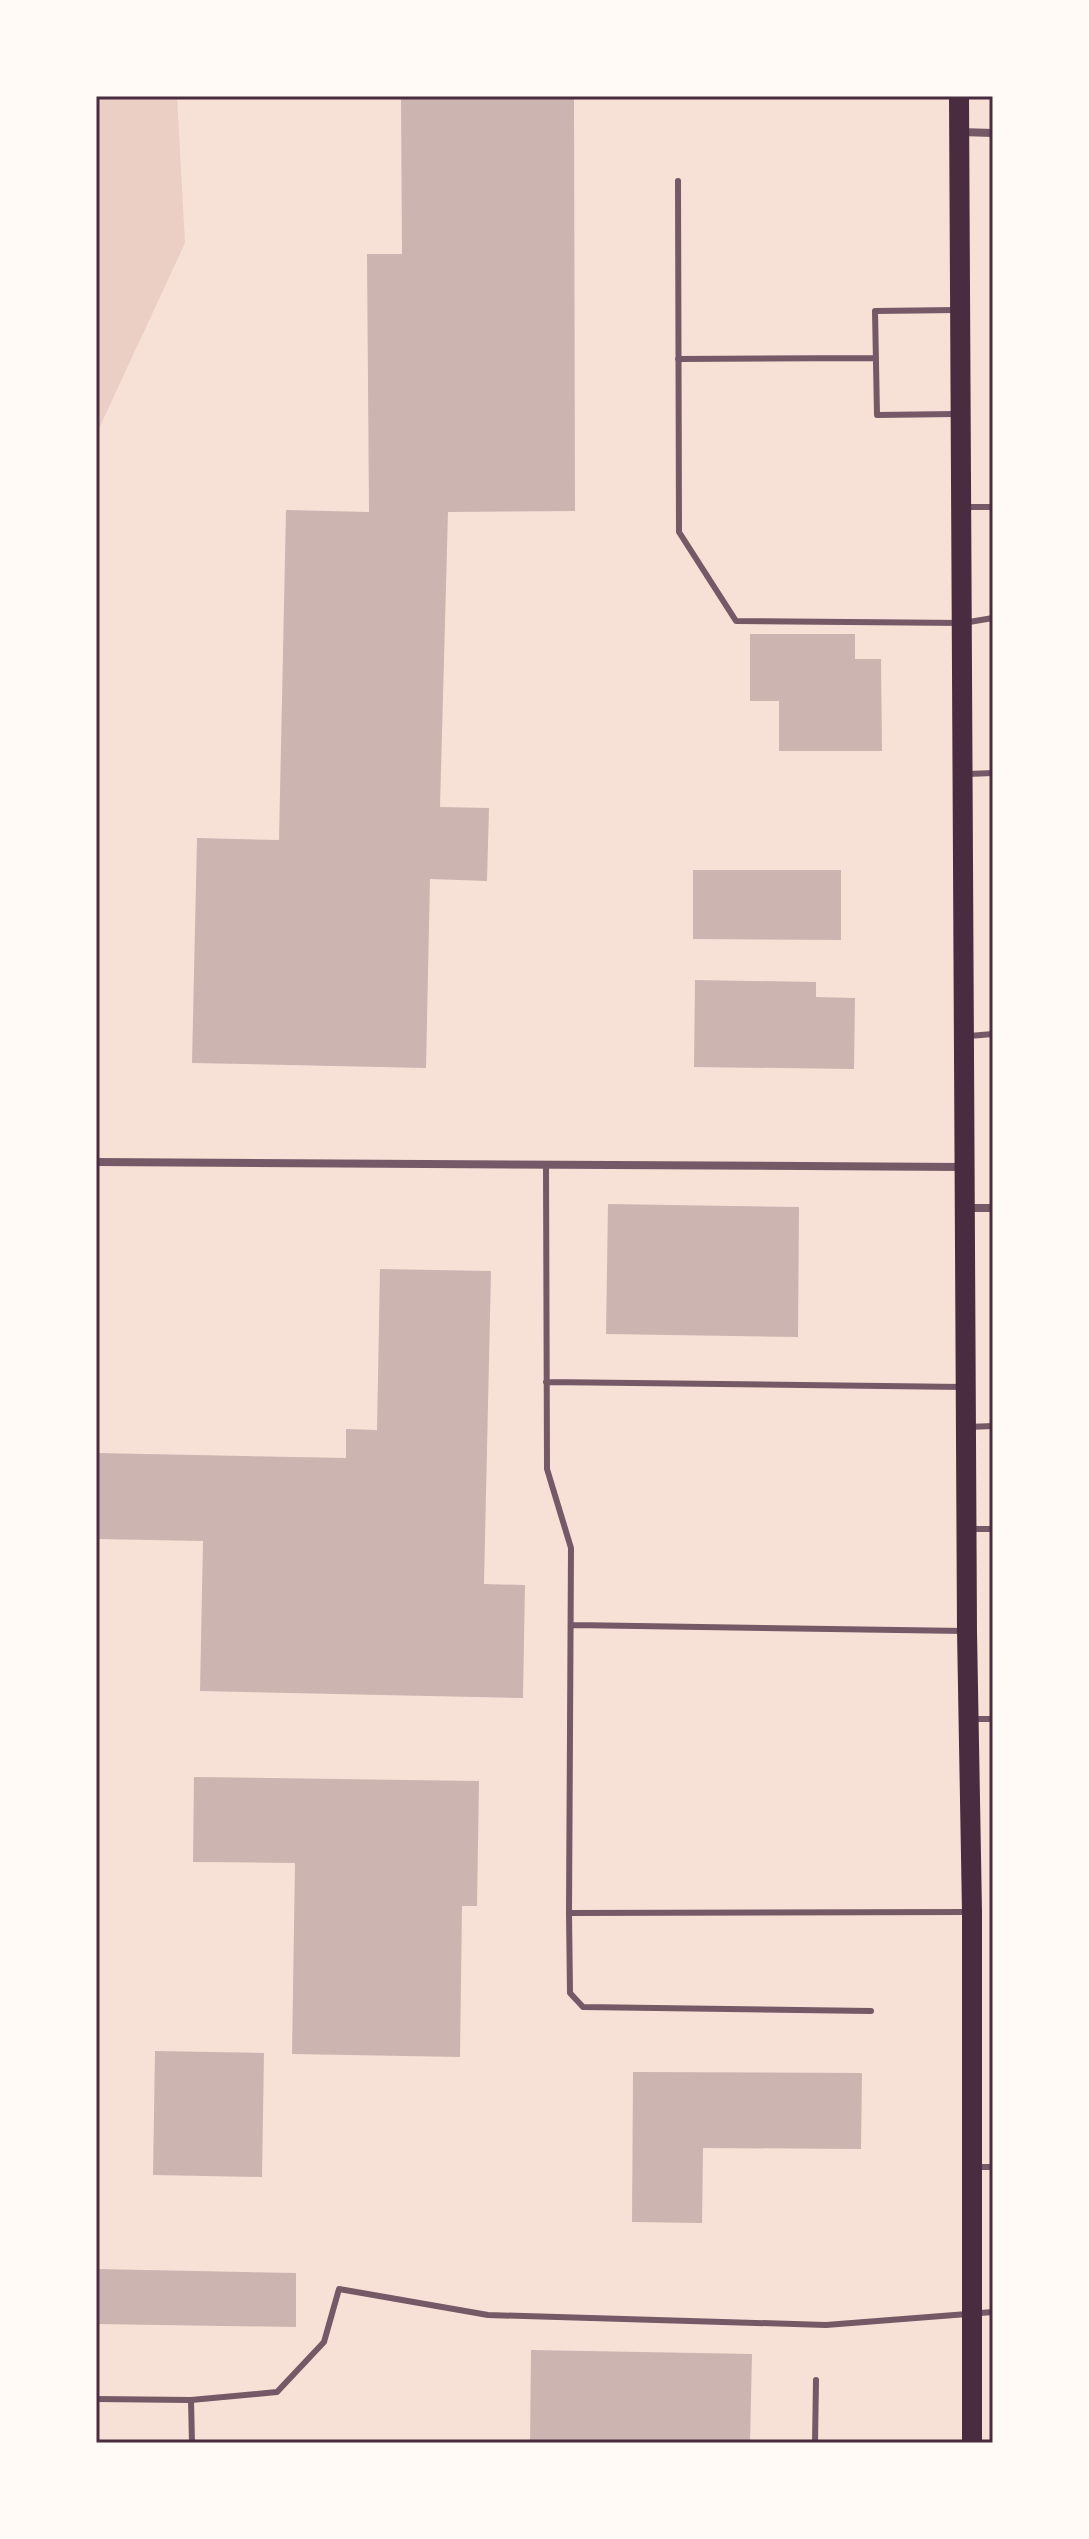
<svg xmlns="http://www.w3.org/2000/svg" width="1089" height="2539" font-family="Cabin,sans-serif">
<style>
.green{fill:#ebcfc5}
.building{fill:#ccb4b1}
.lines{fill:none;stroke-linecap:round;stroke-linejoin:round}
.service{stroke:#755966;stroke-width:6}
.minor{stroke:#755966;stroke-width:8}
.primary{stroke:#4a2c40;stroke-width:20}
.neatline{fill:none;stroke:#4a2c40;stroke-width:3}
</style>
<rect width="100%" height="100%" fill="#f7e1d7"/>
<path class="green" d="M 96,96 L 177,96 L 185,243 L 96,435 Z"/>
<path class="building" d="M 401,96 L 574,96 L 575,511 L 448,512 L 440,807 L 489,808 L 487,881 L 430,879 L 426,1068 L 192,1063 L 197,838 L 279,840 L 286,510 L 369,512 L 367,254 L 402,254 Z
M 750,634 L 855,634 L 855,659 L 881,659 L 882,751 L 779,751 L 779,701 L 750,701 Z
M 693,870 L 841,870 L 841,940 L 693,939 Z
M 695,980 L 816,982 L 816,997 L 855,998 L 854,1069 L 694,1067 Z
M 608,1204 L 799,1207 L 798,1337 L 606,1334 Z
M 380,1269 L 491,1271 L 484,1584 L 525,1585 L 523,1698 L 200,1691 L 203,1541 L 96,1539 L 96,1453 L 346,1458 L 346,1429 L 377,1430 Z
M 194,1777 L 479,1781 L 477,1906 L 462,1906 L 460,2057 L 292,2054 L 295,1863 L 193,1862 Z
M 155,2051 L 264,2053 L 262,2177 L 153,2175 Z
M 633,2072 L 862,2073 L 861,2149 L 703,2148 L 702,2223 L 632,2222 Z
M 96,2269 L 296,2273 L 296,2327 L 96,2324 Z
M 531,2350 L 752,2354 L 750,2443 L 530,2443 Z"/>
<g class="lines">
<path class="service" d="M 678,181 L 679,532 L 736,621 L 963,623 L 993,618
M 678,359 L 876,358
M 955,414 L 877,415 L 875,311 L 957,310
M 965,507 L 993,507
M 968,774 L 993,773
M 969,1036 L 993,1034
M 546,1164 L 547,1469 L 571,1548 L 569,1913 L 970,1912
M 546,1382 L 963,1387
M 968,1427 L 993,1426
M 969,1529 L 993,1529
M 573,1625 L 965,1631
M 972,1719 L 993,1719
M 569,1913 L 570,1993 L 583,2007 L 871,2011
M 977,2167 L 993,2167
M 96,2399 L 191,2400 L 192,2443
M 191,2400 L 277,2392 L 324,2342 L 339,2289 L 488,2315 L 826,2325 L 993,2312
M 815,2443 L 816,2380"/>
<path class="minor" d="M 960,132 L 993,133
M 96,1162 L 963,1167
M 967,1208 L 993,1208"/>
<path class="primary" d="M 959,96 L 967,1631 L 972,1912 L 972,2443"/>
</g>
<rect width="1089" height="2539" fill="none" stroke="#fffaf5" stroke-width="196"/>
<rect x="98" y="98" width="893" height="2343" class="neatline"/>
</svg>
